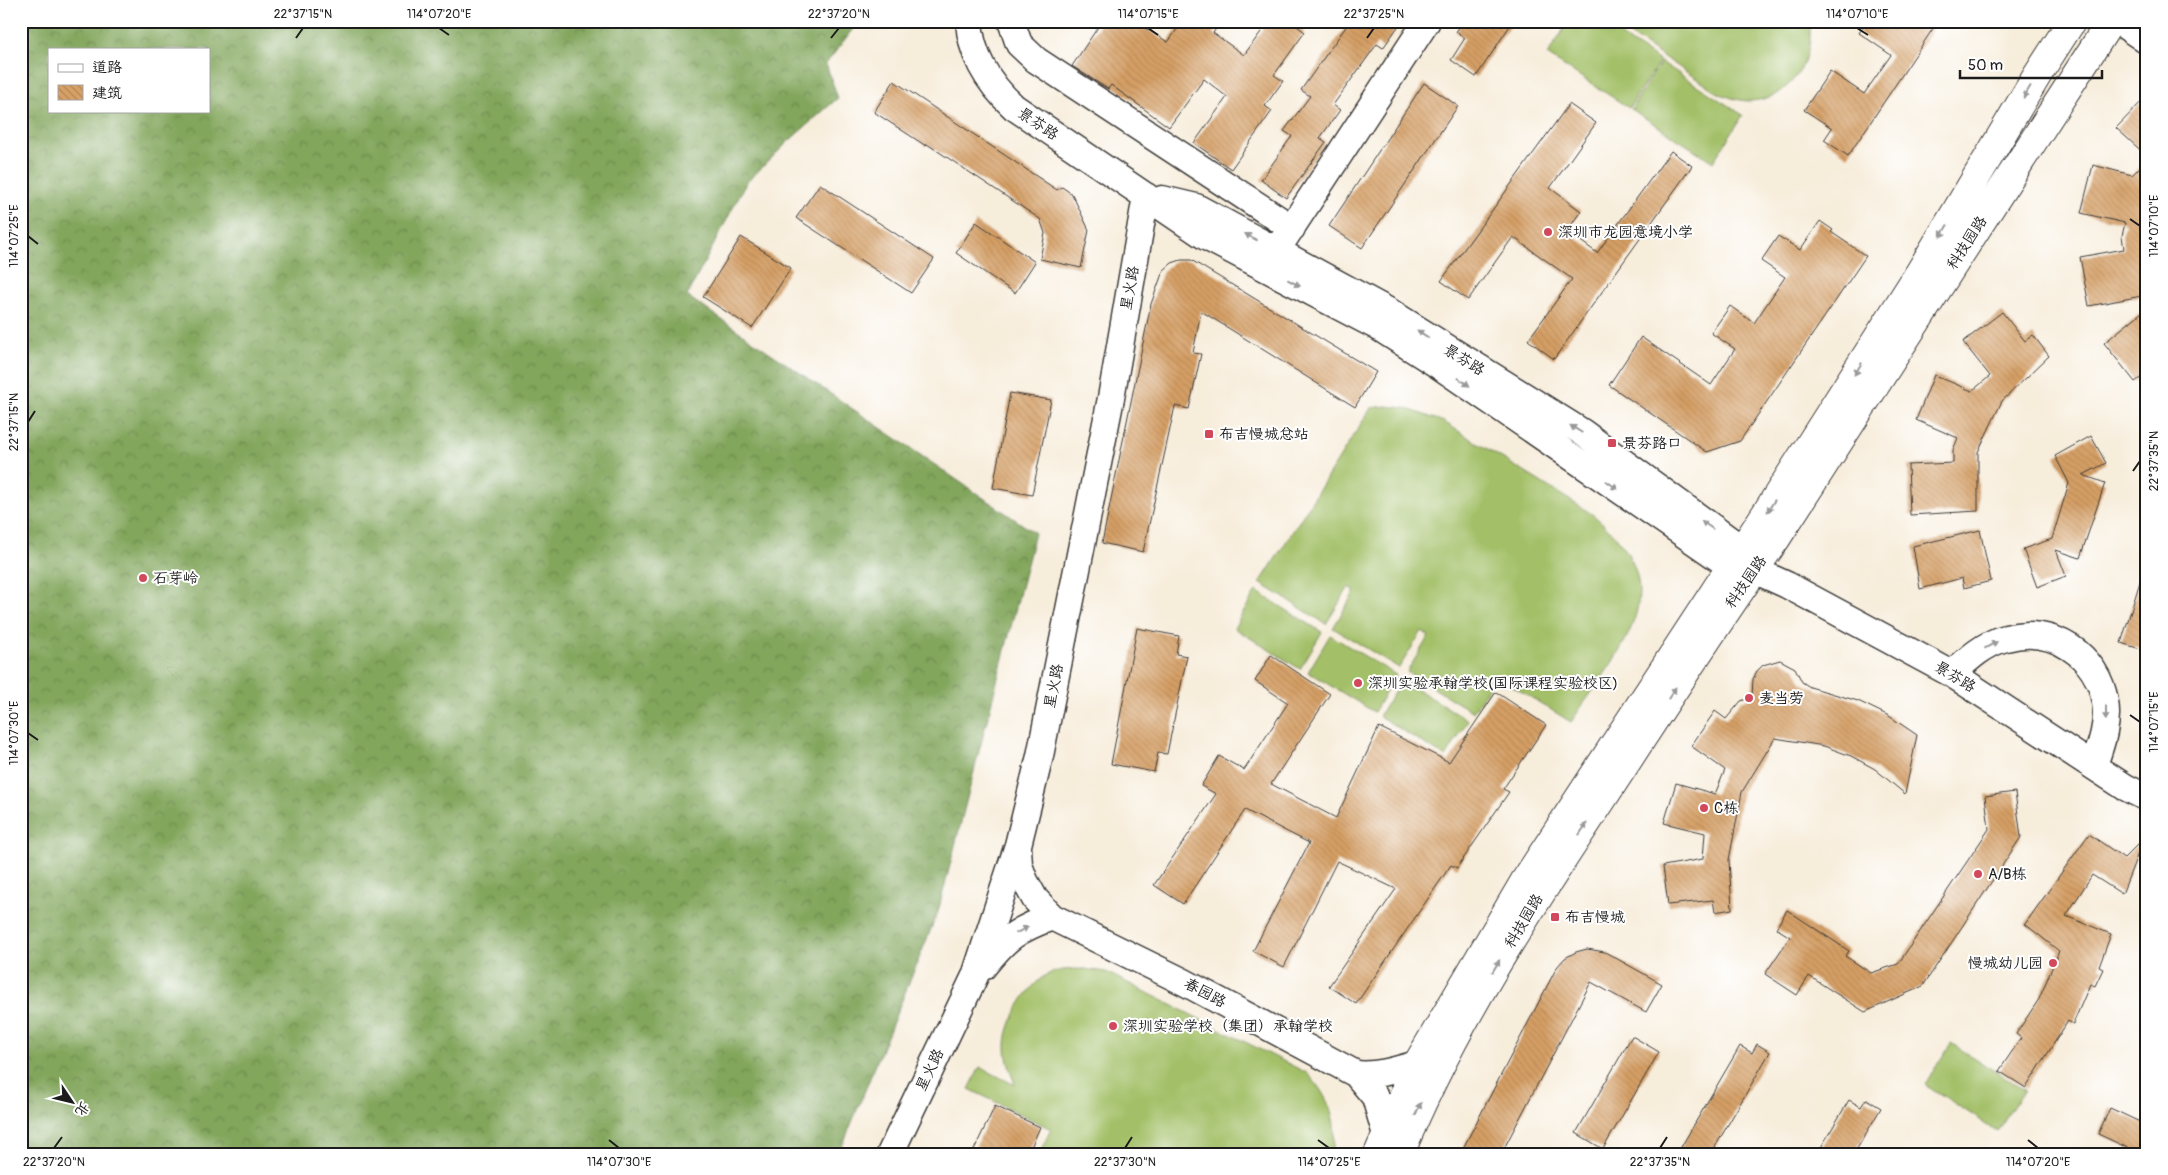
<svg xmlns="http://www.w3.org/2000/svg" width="2168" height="1175" font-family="Pangolin,'LXGW WenKai TC',sans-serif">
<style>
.forest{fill:url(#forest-crowns);stroke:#4f613c;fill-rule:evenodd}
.pitch{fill:#a3c067;stroke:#606e42}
.building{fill:url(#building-back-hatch)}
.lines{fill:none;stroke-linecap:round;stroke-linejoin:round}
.minor-casing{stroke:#3d3b39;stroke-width:29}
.major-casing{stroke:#3d3b39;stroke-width:30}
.minor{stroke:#fff;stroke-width:26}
.major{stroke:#fff;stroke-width:28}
.oneway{fill:#999}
.ticks{fill:none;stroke:#1c1c1c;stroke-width:2}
.poi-dot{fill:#d1495b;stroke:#fff;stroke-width:2}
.labels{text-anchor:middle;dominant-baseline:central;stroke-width:4;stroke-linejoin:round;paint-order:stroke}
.street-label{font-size:15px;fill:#1c1c1c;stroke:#fff}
.poi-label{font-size:15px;fill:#1c1c1c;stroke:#fff;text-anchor:start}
.neatline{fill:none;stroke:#1c1c1c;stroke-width:2}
.ticks-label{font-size:12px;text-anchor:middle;fill:#1c1c1c}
</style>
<defs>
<pattern id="forest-crowns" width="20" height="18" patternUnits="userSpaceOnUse" patternTransform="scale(1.25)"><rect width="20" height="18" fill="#82a65c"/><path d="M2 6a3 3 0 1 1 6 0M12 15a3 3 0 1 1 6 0" fill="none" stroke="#6a864b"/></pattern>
<pattern id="building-back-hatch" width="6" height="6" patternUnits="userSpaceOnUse" patternTransform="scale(1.25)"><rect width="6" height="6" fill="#d59f65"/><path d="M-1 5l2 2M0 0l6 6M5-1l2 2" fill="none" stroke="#b68857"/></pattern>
</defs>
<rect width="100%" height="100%" fill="#fff"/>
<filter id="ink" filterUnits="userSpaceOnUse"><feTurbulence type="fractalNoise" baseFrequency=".02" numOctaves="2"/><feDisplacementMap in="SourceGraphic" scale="10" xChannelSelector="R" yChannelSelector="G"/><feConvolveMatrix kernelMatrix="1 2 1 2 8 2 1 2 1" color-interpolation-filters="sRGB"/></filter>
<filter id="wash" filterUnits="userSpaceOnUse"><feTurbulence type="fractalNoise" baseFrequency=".0096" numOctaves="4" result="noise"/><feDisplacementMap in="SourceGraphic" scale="20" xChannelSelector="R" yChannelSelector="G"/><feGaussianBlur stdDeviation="1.12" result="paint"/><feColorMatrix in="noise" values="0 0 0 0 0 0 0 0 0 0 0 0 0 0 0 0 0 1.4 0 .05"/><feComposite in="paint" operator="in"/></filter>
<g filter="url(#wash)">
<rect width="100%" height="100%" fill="#f7eddb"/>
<path class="forest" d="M 21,21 L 859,21 L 826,64 L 838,98 L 790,140 L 746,183 L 687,296 L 1035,533 L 938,912 L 839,1154 L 21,1154 ZM 49,49 L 209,49 L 209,111 L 49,111 Z"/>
<path class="pitch" d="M 1569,21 L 1598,21 L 1660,61 L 1629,108 L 1547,55 Z
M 1619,21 L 1809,21 C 1816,59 1790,100 1750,101 C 1739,101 1729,97 1720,94 L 1630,35 Z
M 1661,62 L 1743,115 L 1713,162 L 1631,109 Z
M 1386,406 L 1405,408 L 1444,422 L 1592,514 C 1684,589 1621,647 1571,722 L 1496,676 L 1473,712 L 1407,672 L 1429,636 L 1422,631 L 1399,668 L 1333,628 L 1355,591 L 1349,587 L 1326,624 L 1260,583 L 1371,408 Z
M 1256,591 L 1322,632 L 1300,669 L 1234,628 Z
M 1330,635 L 1396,675 L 1374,712 L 1308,672 Z
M 1402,680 L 1468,720 L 1446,757 L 1379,716 Z
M 1085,969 L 1106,972 L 1307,1073 C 1328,1095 1341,1123 1331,1154 L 1039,1154 L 1051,1129 L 969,1089 L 980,1067 L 1015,1085 C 1011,1072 1006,1060 1006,1047 C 1005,1025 1025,990 1043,977 C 1055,969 1071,969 1085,969 Z
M 1951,1043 L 2024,1090 L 1997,1131 L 1925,1084 Z"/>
<g id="blocks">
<path class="building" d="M 1102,21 L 1147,21 L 1143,27 L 1168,42 L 1183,21 L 1221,21 L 1213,33 L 1244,55 L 1269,21 L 1290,21 L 1305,32 L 1274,75 L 1283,81 L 1265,106 L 1272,111 L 1231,169 L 1194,143 L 1227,97 L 1204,79 L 1169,127 L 1111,85 L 1108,89 L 1072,66 Z
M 1350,21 L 1402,21 L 1383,48 L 1377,44 L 1333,105 L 1340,110 L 1320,138 L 1326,142 L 1286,198 L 1261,180 L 1292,136 L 1284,131 L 1310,96 L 1301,90 Z
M 1463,21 L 1513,21 L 1476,77 L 1451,60 L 1465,38 L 1456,32 Z
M 1867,21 L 1938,21 L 1848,156 L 1824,140 L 1832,128 L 1804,110 L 1830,71 L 1864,94 L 1891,55 L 1859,33 Z
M 894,81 L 1057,190 L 1062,187 L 1072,194 L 1089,230 L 1081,268 L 1040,259 L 1045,233 L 1040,219 L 927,144 L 926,146 L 874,112 Z
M 1424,83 L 1458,106 L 1362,248 L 1329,226 Z
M 2147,96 L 2147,156 L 2116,128 Z
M 1569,104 L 1596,123 L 1550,188 L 1581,211 L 1567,231 L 1597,253 L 1671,151 L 1692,166 L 1554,359 L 1528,340 L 1572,279 L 1513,237 L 1468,300 L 1441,281 Z
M 2147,160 L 2147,225 L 2144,235 L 2147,249 L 2147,295 L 2089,306 L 2080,257 L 2124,249 L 2122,236 L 2125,223 L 2081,213 L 2093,165 L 2132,175 Z
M 820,184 L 934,259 L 911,293 L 796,218 Z
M 1820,221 L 1833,230 L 1831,232 L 1866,256 L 1740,441 L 1707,452 L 1609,385 L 1641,337 L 1711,385 L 1735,349 L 1711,333 L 1730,306 L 1754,323 L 1785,277 L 1761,261 L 1778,236 L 1800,250 Z
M 976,222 L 1035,262 L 1015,293 L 956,253 Z
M 741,237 L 791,268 L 752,328 L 703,297 Z
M 1181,260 L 1191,260 L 1376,372 L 1355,407 L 1201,311 L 1193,353 L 1201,354 L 1189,409 L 1175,406 L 1143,552 L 1102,543 L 1151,304 L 1163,271 L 1172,263 Z
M 2147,308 L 2147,373 L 2135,382 L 2104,343 Z
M 2002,312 L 2025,341 L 2033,335 L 2049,356 L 2002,401 L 1978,452 L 1978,511 L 1910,515 L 1908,465 L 1953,463 L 1953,450 L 1958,438 L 1916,420 L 1934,375 L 1972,391 L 1990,376 L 1963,342 Z
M 1010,393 L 1051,400 L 1032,495 L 993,488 Z
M 2091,436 L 2106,463 L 2083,475 L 2105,483 L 2080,558 L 2056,550 L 2066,576 L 2037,587 L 2023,549 L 2052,539 L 2069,483 L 2055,456 Z
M 1980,530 L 1991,581 L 1964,588 L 1962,578 L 1920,589 L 1913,546 Z
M 2143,572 L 2147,573 L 2147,651 L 2121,643 Z
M 1137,628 L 1179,636 L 1176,654 L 1187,656 L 1167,754 L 1158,753 L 1154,772 L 1111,764 Z
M 1271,655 L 1330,694 L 1271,784 L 1336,818 L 1379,727 L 1449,762 L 1496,692 L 1546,725 L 1503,789 L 1509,792 L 1457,868 L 1451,865 L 1356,1004 L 1329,986 L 1396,889 L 1337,861 L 1284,967 L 1253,951 L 1309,843 L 1245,810 L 1183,904 L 1154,885 L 1216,794 L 1201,786 L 1219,756 L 1244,770 L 1288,703 L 1255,681 Z
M 1780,660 L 1795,668 L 1802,682 L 1810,687 L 1858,701 L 1889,716 L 1917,735 L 1905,794 L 1875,769 L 1851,756 L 1824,746 L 1775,738 L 1742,792 L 1729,860 L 1732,909 L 1715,912 L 1713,900 L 1668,905 L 1663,866 L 1703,859 L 1705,833 L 1664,823 L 1676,783 L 1715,794 L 1725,770 L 1691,746 L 1715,711 L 1726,719 L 1741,701 L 1752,697 L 1753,679 L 1757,671 L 1763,665 Z
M 2015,792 L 2021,837 L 1923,986 L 1865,1012 L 1809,976 L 1797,995 L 1765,974 L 1790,937 L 1776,928 L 1787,910 L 1849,951 L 1845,956 L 1871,973 L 1898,964 L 1989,829 L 1985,796 Z
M 2089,834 L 2124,858 L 2144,838 L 2122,894 L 2092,875 L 2066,916 L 2111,934 L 2099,967 L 2103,969 L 2095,986 L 2090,984 L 2073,1024 L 2068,1021 L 2026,1088 L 1999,1071 L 2021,1038 L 2016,1034 L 2039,999 L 2059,951 L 2025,924 Z
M 1587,949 L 1605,952 L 1662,984 L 1646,1012 L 1591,982 L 1501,1154 L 1460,1154 L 1557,967 L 1565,958 L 1576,952 Z
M 1632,1036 L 1659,1052 L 1603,1149 L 1576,1133 Z
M 1757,1044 L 1770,1052 L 1711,1154 L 1677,1154 L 1740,1046 L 1752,1053 Z
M 1866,1099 L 1881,1108 L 1854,1154 L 1817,1154 L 1849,1100 L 1861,1107 Z
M 995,1106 L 1040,1127 L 1028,1154 L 972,1154 Z
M 2110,1108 L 2142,1123 L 2147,1113 L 2147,1154 L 2128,1154 L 2130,1149 L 2098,1134 Z"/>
</g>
</g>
<g filter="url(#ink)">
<use href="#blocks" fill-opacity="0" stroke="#3d3b39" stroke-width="1"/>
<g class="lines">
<g class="minor-casing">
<path id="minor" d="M 969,21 C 971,56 989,84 1014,107 L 1206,237 L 1378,327 L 1438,365 L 1730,566 L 1754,570 L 1787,585 L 1952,674 L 2125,787 L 2147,798
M 1011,21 L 1019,44 L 1036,60 L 1292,228
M 2118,21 L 2147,41
M 1162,199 L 1196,207 L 1390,312 L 1582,432 L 1742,549 L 1754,569
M 1282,242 L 1427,21
M 1952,674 C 1967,660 1985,643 2006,638 C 2052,625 2098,655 2105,702 C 2109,723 2101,745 2094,765
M 1018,848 L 1019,865 L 1025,881 L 1035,899 L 1052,917 L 1184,982 L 1356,1074 L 1375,1097 L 1386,1135
M 983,967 C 1006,938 1016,930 1052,917
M 1356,1074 C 1378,1076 1396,1070 1417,1064
M 890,1154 L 975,976 L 1018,845 L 1040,756 L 1111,398 L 1146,196"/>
</g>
<g class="major-casing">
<path id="major" d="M 1378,1154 L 1417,1064 L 1524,882 L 1766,513 L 1921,270 L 2038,74 L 2072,21
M 1400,1154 C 1451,1028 1527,913 1602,800 C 1659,712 1716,624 1776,539 L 2111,21"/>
</g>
<use href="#minor" class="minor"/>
<use href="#major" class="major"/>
</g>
<defs><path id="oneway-solid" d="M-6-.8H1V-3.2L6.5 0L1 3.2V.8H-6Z" transform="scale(1.25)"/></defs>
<g class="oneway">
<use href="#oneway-solid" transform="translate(2027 92) rotate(121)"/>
<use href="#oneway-solid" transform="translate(1944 231) rotate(121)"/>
<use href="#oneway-solid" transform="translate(1251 237) rotate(-151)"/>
<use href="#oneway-solid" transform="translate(1294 283) rotate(28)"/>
<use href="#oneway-solid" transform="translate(1423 334) rotate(-147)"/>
<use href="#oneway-solid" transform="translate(1858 369) rotate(122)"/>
<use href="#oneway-solid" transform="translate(1464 382) rotate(35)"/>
<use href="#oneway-solid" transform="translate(1576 429) rotate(-148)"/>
<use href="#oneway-solid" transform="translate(1612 485) rotate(35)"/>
<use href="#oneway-solid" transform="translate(1771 506) rotate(122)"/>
<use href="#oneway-solid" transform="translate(1707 525) rotate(-145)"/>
<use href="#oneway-solid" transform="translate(1991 645) rotate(-28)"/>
<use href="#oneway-solid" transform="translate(1672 693) rotate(-57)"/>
<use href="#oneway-solid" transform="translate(2106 713) rotate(90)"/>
<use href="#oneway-solid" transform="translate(1583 829) rotate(-57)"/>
<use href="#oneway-solid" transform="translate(1022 930) rotate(-29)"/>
<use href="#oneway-solid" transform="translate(1496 966) rotate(-59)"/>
<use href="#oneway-solid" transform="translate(1418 1109) rotate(-66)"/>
</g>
</g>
<path class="ticks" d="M 439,28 L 449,35M 1148,28 L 1158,35M 1857,28 L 1868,35M 296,38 L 303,28M 831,38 L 839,28M 1367,38 L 1374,28M 2130,219 L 2140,226M 28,236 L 38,244M 28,422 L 35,411M 2133,471 L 2140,461M 2130,715 L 2140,722M 28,733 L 38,740M 609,1140 L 619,1148M 1318,1140 L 1329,1148M 2028,1140 L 2038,1148M 54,1148 L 62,1137M 1125,1148 L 1132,1137M 1660,1148 L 1667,1137"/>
<g class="poi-dot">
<circle cx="1548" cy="232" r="5"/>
<rect x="1204" y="429" width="10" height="10" rx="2.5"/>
<rect x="1607" y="438" width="10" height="10" rx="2.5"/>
<circle cx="143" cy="578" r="5"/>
<circle cx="1358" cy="683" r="5"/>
<circle cx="1749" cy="698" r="5"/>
<circle cx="1704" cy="808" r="5"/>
<circle cx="1978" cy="874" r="5"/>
<rect x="1550" y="912" width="10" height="10" rx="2.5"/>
<circle cx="2053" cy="963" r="5"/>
<circle cx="1113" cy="1026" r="5"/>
</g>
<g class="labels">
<g class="street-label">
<text transform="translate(1038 124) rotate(34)">景芬路</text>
<text transform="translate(1967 243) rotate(-57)">科技园路</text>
<text transform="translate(1130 288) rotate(-80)">星火路</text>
<text transform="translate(1464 360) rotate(32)">景芬路</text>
<text transform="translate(1746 582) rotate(-55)">科技园路</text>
<text transform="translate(1955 677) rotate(31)">景芬路</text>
<text transform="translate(1054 686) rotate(-79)">星火路</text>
<text transform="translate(1524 921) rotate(-59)">科技园路</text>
<text transform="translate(1205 993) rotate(28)">春园路</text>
<text transform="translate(930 1070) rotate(-64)">星火路</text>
</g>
<g class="poi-label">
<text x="1558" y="232">深圳市龙园意境小学</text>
<text x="1219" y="434">布吉慢城总站</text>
<text x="1622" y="443">景芬路口</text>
<text x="153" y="578">石芽岭</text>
<text x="1368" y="683">深圳实验承翰学校(国际课程实验校区)</text>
<text x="1759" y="698">麦当劳</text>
<text x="1714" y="808">C栋</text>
<text x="1988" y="874">A/B栋</text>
<text x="1565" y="917">布吉慢城</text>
<text x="2043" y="963" text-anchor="end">慢城幼儿园</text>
<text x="1123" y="1026">深圳实验学校（集团）承翰学校</text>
</g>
</g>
<rect width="2168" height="1175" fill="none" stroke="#fff" stroke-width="55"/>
<rect x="48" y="48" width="162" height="65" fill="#ffffff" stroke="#a4a4a4"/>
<rect x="58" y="64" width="25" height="8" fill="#ffffff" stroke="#a4a4a4"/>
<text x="92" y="72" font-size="15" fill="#1c1c1c">道路</text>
<rect x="58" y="85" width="25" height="15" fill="url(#building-back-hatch)" stroke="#a4a4a4"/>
<text x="92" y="98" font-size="15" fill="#1c1c1c">建筑</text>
<g transform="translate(72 1102) rotate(125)" stroke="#ffffff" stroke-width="4" paint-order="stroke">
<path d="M0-4L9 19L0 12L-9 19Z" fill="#1c1c1c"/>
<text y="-8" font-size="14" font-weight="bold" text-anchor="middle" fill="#1c1c1c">北</text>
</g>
<path d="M1960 70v8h142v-8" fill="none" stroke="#1c1c1c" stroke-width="2.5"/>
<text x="1968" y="70" font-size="15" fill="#1c1c1c" stroke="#ffffff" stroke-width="4" paint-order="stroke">50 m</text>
<rect x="28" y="28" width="2112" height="1120" class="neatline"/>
<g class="ticks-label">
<text x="303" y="18">22°37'15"N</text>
<text x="439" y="18">114°07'20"E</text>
<text x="839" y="18">22°37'20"N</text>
<text x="1148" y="18">114°07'15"E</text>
<text x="1374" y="18">22°37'25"N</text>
<text x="1857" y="18">114°07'10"E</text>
<text transform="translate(2154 226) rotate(-90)" y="4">114°07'10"E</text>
<text transform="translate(14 236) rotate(-90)" y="4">114°07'25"E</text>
<text transform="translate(14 422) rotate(-90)" y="4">22°37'15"N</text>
<text transform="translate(2154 461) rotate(-90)" y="4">22°37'35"N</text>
<text transform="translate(2154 722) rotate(-90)" y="4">114°07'15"E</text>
<text transform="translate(14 733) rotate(-90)" y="4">114°07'30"E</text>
<text x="54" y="1166">22°37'20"N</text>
<text x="619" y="1166">114°07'30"E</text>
<text x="1125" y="1166">22°37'30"N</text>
<text x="1329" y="1166">114°07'25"E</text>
<text x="1660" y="1166">22°37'35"N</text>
<text x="2038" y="1166">114°07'20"E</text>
</g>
</svg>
